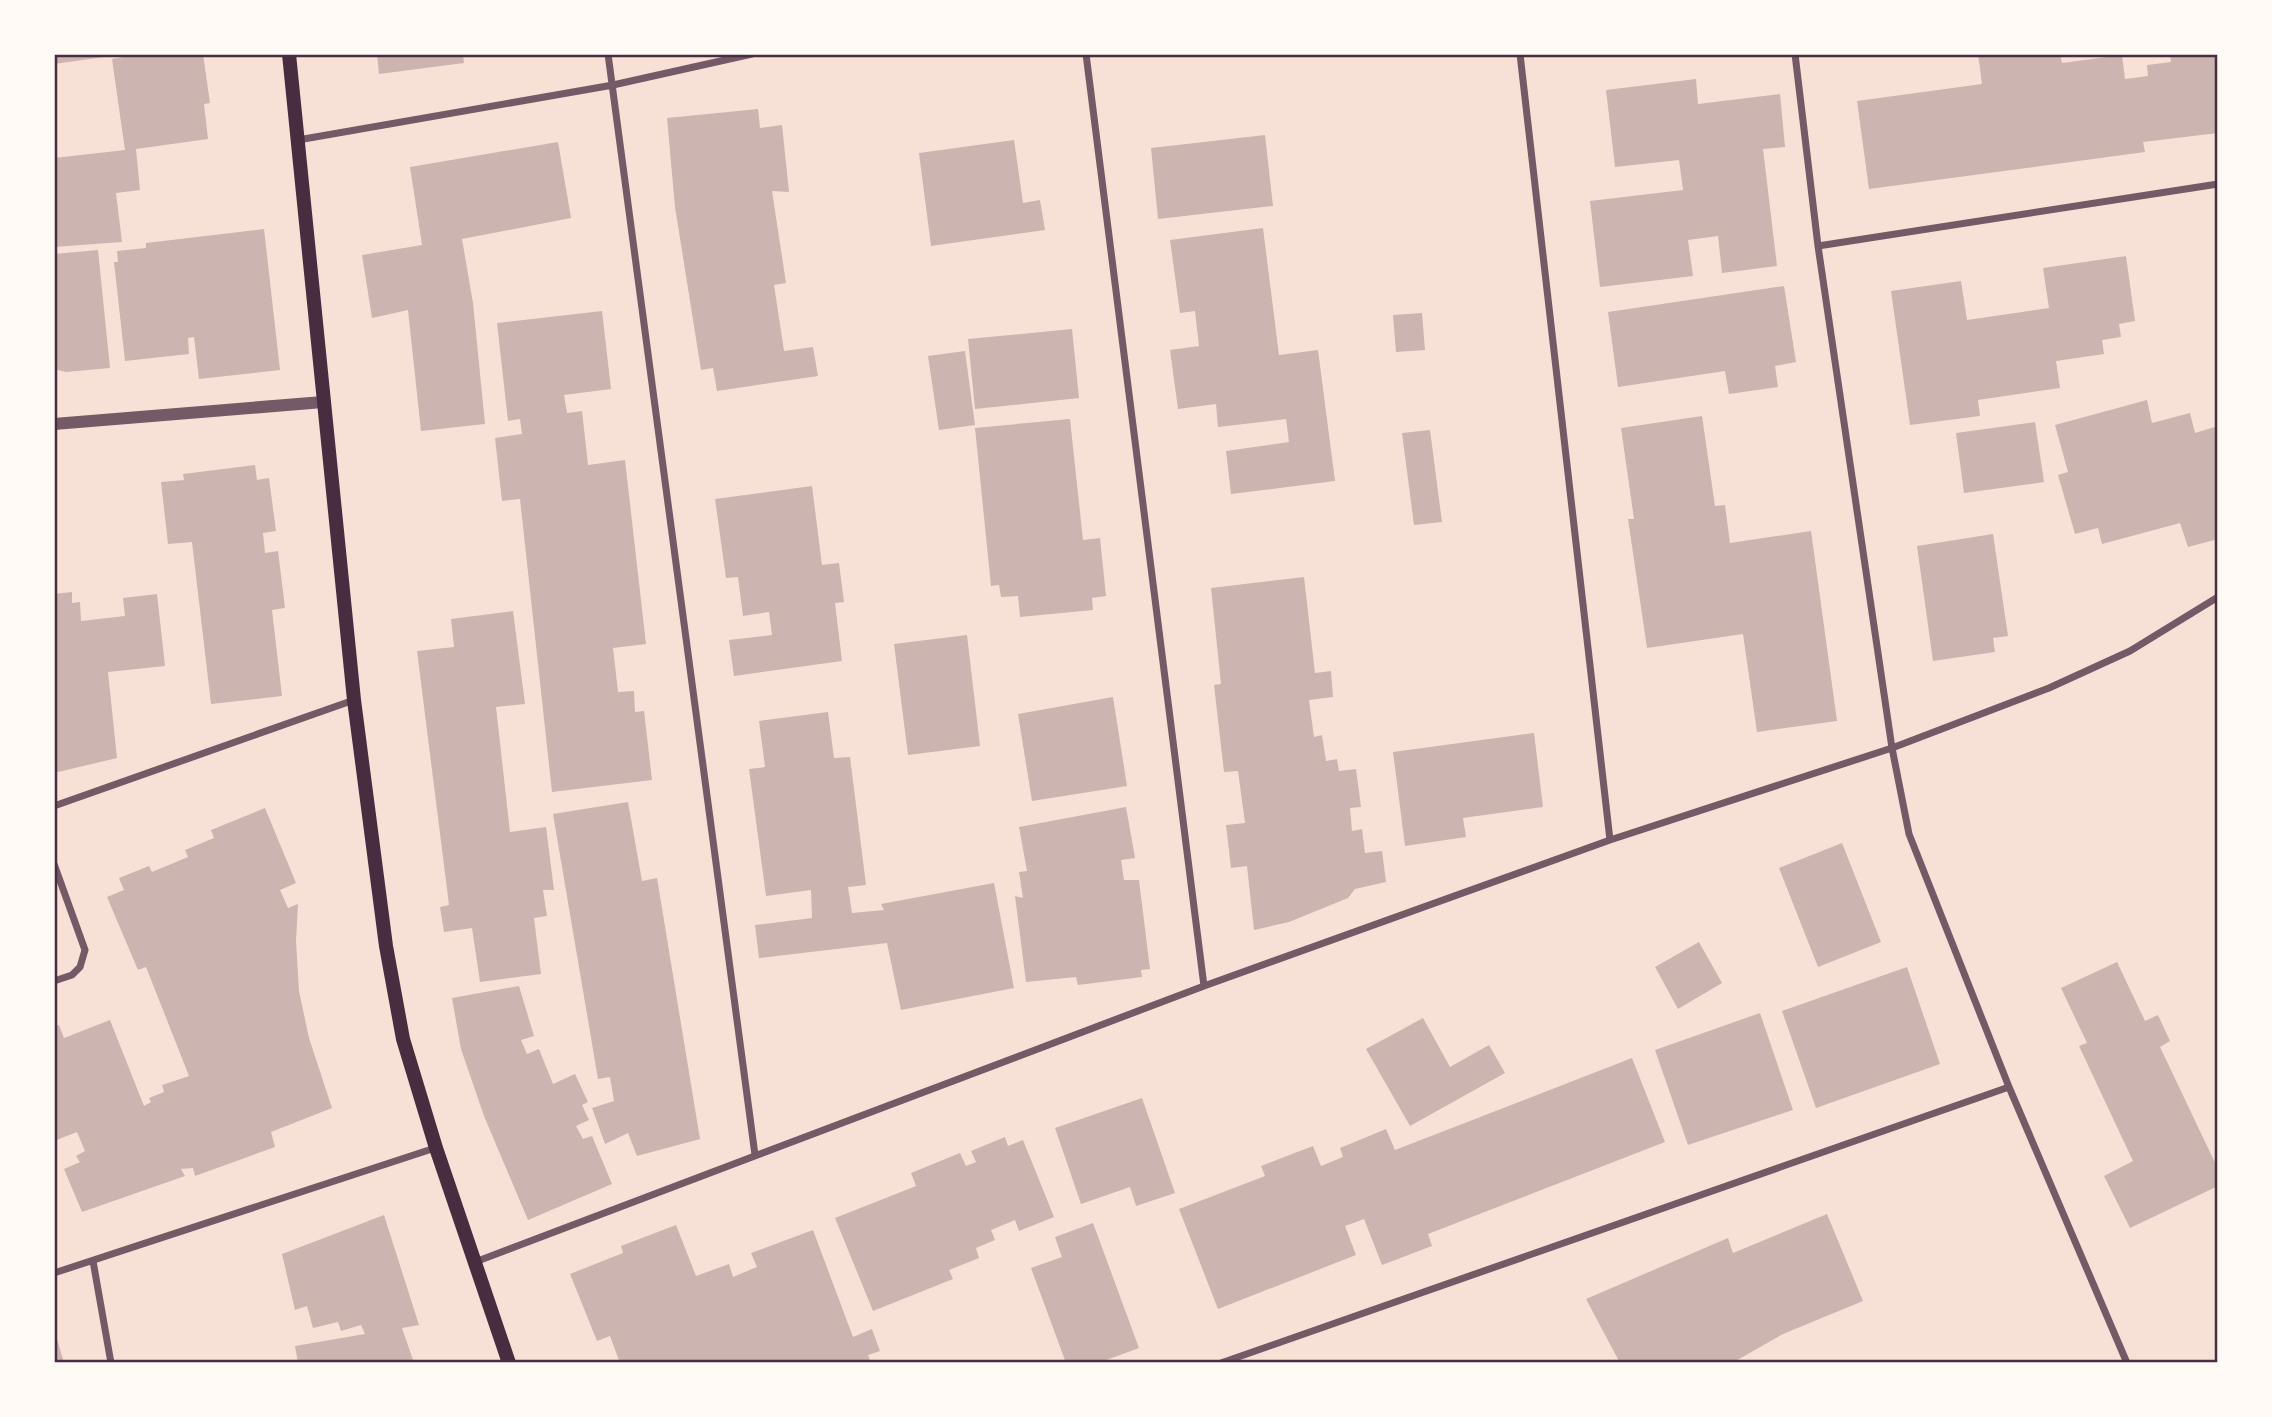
<svg xmlns="http://www.w3.org/2000/svg" width="2272" height="1417" font-family="'DM Sans',sans-serif">
<style>
.building{fill:#ccb4b1}
.lines{fill:none;stroke-linecap:round;stroke-linejoin:round}
.minor{stroke:#755966;stroke-width:7}
.tertiary{stroke:#755966;stroke-width:12}
.secondary{stroke:#4a2c40;stroke-width:14}
.neatline{fill:none;stroke:#4a2c40;stroke-width:2.5}
</style>
<rect width="100%" height="100%" fill="#f7e1d7"/>
<path class="building" d="M 54,54 L 104,54 L 104,57 L 54,64 Z
M 140,54 L 203,54 L 210,103 L 204,104 L 208,139 L 136,149 L 140,190 L 116,193 L 122,242 L 54,247 L 54,158 L 125,150 L 112,59 Z
M 377,54 L 463,54 L 464,63 L 379,74 Z
M 1978,54 L 2060,54 L 2062,63 L 2122,55 L 2125,79 L 2148,76 L 2147,65 L 2171,62 L 2170,54 L 2218,54 L 2218,133 L 2143,142 L 2145,152 L 1869,189 L 1857,101 L 1982,84 Z
M 1696,79 L 1698,104 L 1780,94 L 1785,147 L 1763,149 L 1777,266 L 1722,273 L 1718,236 L 1688,240 L 1693,276 L 1600,287 L 1590,201 L 1683,190 L 1679,160 L 1615,167 L 1606,90 Z
M 758,109 L 760,128 L 782,125 L 789,192 L 772,191 L 786,283 L 774,285 L 784,351 L 813,347 L 818,376 L 717,391 L 713,368 L 701,370 L 675,207 L 667,118 Z
M 1265,135 L 1273,206 L 1158,219 L 1151,148 Z
M 1014,140 L 1023,203 L 1040,200 L 1045,230 L 931,246 L 919,153 Z
M 558,142 L 571,218 L 462,239 L 473,303 L 485,424 L 421,431 L 408,310 L 372,318 L 362,255 L 422,245 L 410,167 Z
M 1263,228 L 1279,355 L 1318,350 L 1335,481 L 1231,494 L 1226,451 L 1289,442 L 1286,419 L 1218,427 L 1216,404 L 1178,409 L 1170,350 L 1199,346 L 1195,311 L 1180,313 L 1170,240 Z
M 264,229 L 280,370 L 199,379 L 194,337 L 188,338 L 189,354 L 125,361 L 114,262 L 118,262 L 117,251 L 146,248 L 146,243 Z
M 98,250 L 110,368 L 66,372 L 54,369 L 54,254 Z
M 2126,256 L 2135,321 L 2119,324 L 2121,337 L 2102,340 L 2104,354 L 2056,361 L 2060,388 L 1978,400 L 1980,416 L 1910,425 L 1891,291 L 1961,281 L 1967,320 L 2049,308 L 2043,268 Z
M 1784,286 L 1796,362 L 1775,366 L 1778,387 L 1729,394 L 1725,371 L 1618,387 L 1608,312 Z
M 602,311 L 611,389 L 564,395 L 567,413 L 582,411 L 588,465 L 625,460 L 646,644 L 613,648 L 618,692 L 634,691 L 635,712 L 644,711 L 652,780 L 552,792 L 520,499 L 502,501 L 495,438 L 522,434 L 520,419 L 508,421 L 497,323 Z
M 1422,313 L 1425,350 L 1396,352 L 1393,315 Z
M 1072,329 L 1079,398 L 975,409 L 968,339 Z
M 965,351 L 975,425 L 939,430 L 928,356 Z
M 2147,400 L 2152,423 L 2190,413 L 2195,433 L 2218,426 L 2218,539 L 2188,547 L 2180,523 L 2102,544 L 2098,528 L 2075,534 L 2058,475 L 2068,472 L 2055,425 Z
M 1702,416 L 1715,506 L 1725,505 L 1730,543 L 1811,531 L 1837,721 L 1757,732 L 1743,634 L 1647,648 L 1628,519 L 1634,519 L 1621,428 Z
M 1070,419 L 1083,540 L 1100,538 L 1106,596 L 1092,598 L 1093,610 L 1020,617 L 1018,596 L 1001,597 L 999,585 L 991,586 L 975,428 Z
M 2035,422 L 2044,482 L 1964,493 L 1956,433 Z
M 1430,430 L 1442,522 L 1414,525 L 1402,433 Z
M 255,465 L 257,480 L 269,478 L 276,531 L 263,533 L 265,553 L 278,551 L 285,608 L 272,610 L 282,696 L 211,704 L 192,542 L 168,544 L 161,482 L 184,480 L 183,474 Z
M 812,486 L 822,565 L 839,563 L 844,602 L 835,603 L 842,661 L 734,676 L 729,640 L 772,635 L 769,612 L 743,616 L 738,577 L 726,578 L 715,499 Z
M 1993,534 L 2008,636 L 1993,638 L 1995,652 L 1933,661 L 1917,546 Z
M 1304,577 L 1315,673 L 1331,671 L 1333,697 L 1309,700 L 1314,737 L 1322,735 L 1326,761 L 1337,759 L 1339,771 L 1356,769 L 1361,807 L 1350,808 L 1352,831 L 1362,829 L 1365,853 L 1382,851 L 1386,882 L 1355,889 L 1348,898 L 1289,922 L 1254,930 L 1247,866 L 1231,868 L 1226,825 L 1245,823 L 1238,771 L 1224,772 L 1214,685 L 1221,684 L 1211,588 Z
M 72,592 L 72,603 L 80,602 L 81,621 L 125,616 L 123,598 L 157,594 L 165,666 L 108,672 L 117,758 L 54,773 L 54,594 Z
M 513,611 L 525,704 L 496,707 L 510,832 L 546,827 L 554,890 L 543,890 L 547,916 L 534,918 L 541,974 L 480,982 L 472,928 L 444,932 L 440,907 L 449,905 L 417,651 L 454,647 L 451,619 Z
M 967,635 L 980,746 L 908,755 L 894,644 Z
M 1113,697 L 1127,786 L 1032,801 L 1018,714 Z
M 828,712 L 834,758 L 850,757 L 866,885 L 848,887 L 852,913 L 884,910 L 881,904 L 994,883 L 1014,988 L 901,1010 L 887,943 L 759,958 L 755,925 L 812,918 L 811,890 L 766,896 L 749,769 L 765,767 L 759,721 Z
M 1534,733 L 1543,807 L 1463,818 L 1466,837 L 1405,846 L 1393,752 Z
M 628,802 L 642,881 L 657,878 L 700,1139 L 637,1156 L 628,1133 L 605,1144 L 592,1108 L 614,1101 L 610,1077 L 598,1079 L 553,814 Z
M 1126,807 L 1135,858 L 1121,860 L 1124,880 L 1139,880 L 1150,969 L 1141,970 L 1142,977 L 1078,985 L 1076,977 L 1026,982 L 1015,896 L 1023,898 L 1019,872 L 1027,871 L 1019,827 Z
M 265,808 L 296,883 L 280,890 L 288,908 L 298,904 L 296,941 L 299,991 L 309,1038 L 332,1108 L 271,1132 L 275,1147 L 195,1176 L 193,1168 L 181,1169 L 185,1176 L 82,1212 L 64,1169 L 80,1162 L 76,1156 L 85,1151 L 77,1132 L 54,1141 L 54,1027 L 59,1025 L 64,1038 L 110,1020 L 144,1106 L 151,1102 L 149,1098 L 164,1092 L 162,1085 L 189,1076 L 146,967 L 138,970 L 107,897 L 124,890 L 119,878 L 149,866 L 152,872 L 188,857 L 185,850 L 214,838 L 211,830 Z
M 1842,843 L 1881,942 L 1818,967 L 1779,868 Z
M 1699,942 L 1722,983 L 1678,1009 L 1655,967 Z
M 2117,962 L 2145,1021 L 2158,1015 L 2170,1041 L 2160,1047 L 2218,1169 L 2218,1186 L 2130,1228 L 2104,1176 L 2133,1161 L 2079,1046 L 2087,1043 L 2061,988 Z
M 1907,967 L 1940,1064 L 1816,1108 L 1782,1011 Z
M 519,986 L 534,1036 L 521,1040 L 527,1054 L 539,1049 L 553,1084 L 575,1074 L 588,1102 L 582,1105 L 589,1120 L 576,1126 L 583,1139 L 592,1136 L 612,1184 L 528,1220 L 484,1116 L 461,1049 L 452,998 Z
M 1760,1013 L 1793,1110 L 1688,1145 L 1655,1050 Z
M 1423,1018 L 1450,1067 L 1489,1045 L 1505,1073 L 1410,1126 L 1366,1049 Z
M 1632,1058 L 1665,1142 L 1428,1234 L 1432,1246 L 1382,1265 L 1364,1219 L 1345,1226 L 1356,1255 L 1218,1309 L 1179,1209 L 1265,1176 L 1261,1166 L 1313,1146 L 1321,1166 L 1343,1157 L 1340,1148 L 1386,1129 L 1395,1150 Z
M 1142,1098 L 1175,1193 L 1136,1206 L 1130,1187 L 1081,1204 L 1055,1128 Z
M 1005,1137 L 1008,1146 L 1023,1140 L 1054,1217 L 1019,1231 L 1015,1220 L 991,1230 L 995,1240 L 976,1248 L 979,1258 L 949,1270 L 953,1279 L 873,1311 L 835,1218 L 916,1186 L 911,1173 L 960,1153 L 966,1166 L 976,1162 L 971,1151 Z
M 1827,1214 L 1863,1301 L 1783,1334 L 1732,1363 L 1620,1363 L 1586,1299 L 1728,1238 L 1733,1253 Z
M 384,1215 L 419,1325 L 402,1328 L 414,1363 L 298,1363 L 295,1346 L 365,1334 L 361,1325 L 341,1331 L 338,1322 L 313,1328 L 307,1306 L 295,1310 L 282,1254 Z
M 1093,1223 L 1139,1348 L 1098,1363 L 1066,1363 L 1031,1268 L 1062,1257 L 1055,1237 Z
M 676,1225 L 696,1276 L 729,1264 L 733,1277 L 757,1267 L 751,1253 L 813,1230 L 853,1337 L 872,1329 L 880,1351 L 868,1355 L 871,1363 L 620,1363 L 610,1336 L 597,1341 L 570,1274 L 623,1253 L 621,1246 Z
M 54,1332 L 55,1332 L 64,1363 L 54,1363 Z"/>
<g class="lines">
<path class="minor" d="M 608,54 L 755,1155
M 1086,54 L 1204,986
M 1520,54 L 1610,840
M 1795,54 L 1818,246 L 1892,748 L 1909,834 L 2009,1087 L 2127,1363
M 298,140 L 613,85 L 752,54
M 1818,246 L 2218,184
M 54,806 L 354,700
M 54,864 L 85,950 L 80,967 L 72,975 L 54,981
M 93,1261 L 111,1363
M 475,1262 L 1204,986 L 1610,840 L 1892,748 L 2049,688 L 2130,651 L 2218,597
M 54,1273 L 435,1148
M 1221,1363 L 2009,1087"/>
<path class="tertiary" d="M 54,424 L 323,402"/>
<path class="secondary" d="M 289,54 L 354,700 L 386,946 L 403,1039 L 436,1148 L 509,1363"/>
</g>
<rect width="2272" height="1417" fill="none" stroke="#fffaf5" stroke-width="112"/>
<rect x="56" y="56" width="2160" height="1305" class="neatline"/>
</svg>
